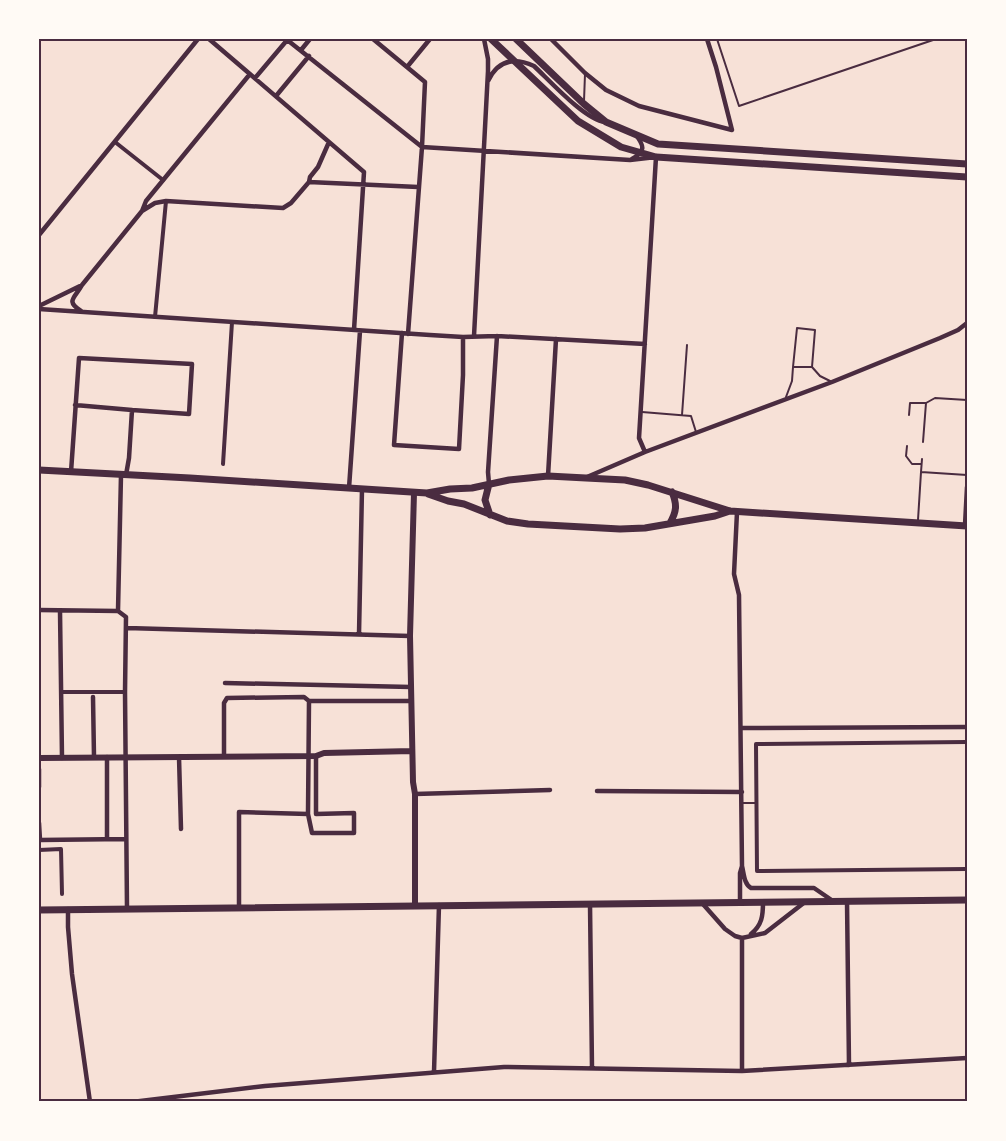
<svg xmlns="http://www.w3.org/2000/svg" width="1006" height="1141" font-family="'Exo 2',sans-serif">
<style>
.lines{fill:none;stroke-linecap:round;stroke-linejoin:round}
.service{stroke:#4a2c40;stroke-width:2}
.pedestrian{stroke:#4a2c40;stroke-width:4}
.minor{stroke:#4a2c40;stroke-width:4.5}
.tertiary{stroke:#4a2c40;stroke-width:6}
.secondary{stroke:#4a2c40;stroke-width:7}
.neatline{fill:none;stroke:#4a2c40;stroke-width:2}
</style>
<rect width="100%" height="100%" fill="#f7e1d7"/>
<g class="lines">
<path class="service" d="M 717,39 L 739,106 L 936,39
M 584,101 L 585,74
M 793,367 L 797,328 L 815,330 L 812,367
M 786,397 L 792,381 L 793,367 L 812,367 L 820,376 L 832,382
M 642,412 L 691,416 L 696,432
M 682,415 L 687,345
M 909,415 L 910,403 L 926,403 L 935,398 L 967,400
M 923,442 L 926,403
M 907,446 L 906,456 L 912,464 L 921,464
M 921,472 L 922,459
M 918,520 L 921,472 L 967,475
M 742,803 L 756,803"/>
<path class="pedestrian" d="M 115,142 L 163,180
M 155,317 L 166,201
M 223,464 L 232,322
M 62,692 L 125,692
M 967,742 L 756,744 L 757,871 L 967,869
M 39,850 L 61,849 L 62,894"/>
<path class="minor" d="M 209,39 L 364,172 L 354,330
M 286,39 L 422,147
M 373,39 L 425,82 L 422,147 L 408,334
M 551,39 L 585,73 L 606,90 L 639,106 L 732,130 L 716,67 L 707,39
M 301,50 L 310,39
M 407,67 L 430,39
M 255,78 L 288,39
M 488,81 C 498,60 514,57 534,66 C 550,81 585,120 605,122
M 276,96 L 309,56
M 422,147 L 630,160 L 656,157 L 639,438 L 645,452
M 632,159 C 645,151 645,147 636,135
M 309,182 L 418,187
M 142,211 L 155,203 L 166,201 L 283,208 L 291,203 L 309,182 L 310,177 L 318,167 L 329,142
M 39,235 L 198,39
M 39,306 L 80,286
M 39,309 L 430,335 L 463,337 L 497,336 L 645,344
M 81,311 C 65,301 75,298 82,285 L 142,211 L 146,201 L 250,74
M 402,333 L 394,445 L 459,449 L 463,375 L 463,337
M 474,336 L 488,71 L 488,59 L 484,39
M 75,405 L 132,410
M 71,472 L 79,358 L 192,364 L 189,414 L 132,410 L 129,458 L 126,475
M 548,476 L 556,339
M 587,477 L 645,452 L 832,382 L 940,338 L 958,330 L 967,323
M 489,484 L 488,472 L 497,336
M 349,488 L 360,331
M 737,512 L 734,574 L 739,595 L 742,866 L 740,873 L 740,902
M 965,525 L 967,487
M 39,610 L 118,611
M 60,611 L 62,758
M 118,611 L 126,617 L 125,692 L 127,908
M 118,611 L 121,475
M 127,628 L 410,636
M 359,634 L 362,489
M 225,683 L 411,687
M 93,697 L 94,757
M 309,701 L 308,814 L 312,833 L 354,833 L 354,813 L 316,814 L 316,756
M 741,728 L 967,727
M 224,756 L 224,703 L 227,698 L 304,697 L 309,701 L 411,701
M 107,757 L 107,839
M 179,757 L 181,829
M 39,769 L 39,787
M 597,791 L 742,792
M 415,794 L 550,790
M 39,823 L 40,840 L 126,839
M 742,866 C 744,874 744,884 751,888 L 814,888 L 833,901
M 847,901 L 849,1065
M 702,903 L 725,929 L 735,936 L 742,938 L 765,933 L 805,902
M 590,904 L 592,1068
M 239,907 L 239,812 L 308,814
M 68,909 L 68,927 L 72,974 L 90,1102
M 751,934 C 762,925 763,916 763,902
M 742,938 L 742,1071
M 434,1072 L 439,905
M 132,1102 L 265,1086 L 504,1067 L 742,1071 L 967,1058"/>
<path class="tertiary" d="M 414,493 L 410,636 L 413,782 L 415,794 L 415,905
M 39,758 L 316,756 L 324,753 L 412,751"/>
<path class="secondary" d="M 491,39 L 578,121 L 621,147 L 656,157 L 967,177
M 516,39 L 584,104 L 606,122 L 658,144 L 967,164
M 39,470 L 190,478 L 427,493 L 450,489 L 472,488 L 509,480 L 548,476 L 586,478 L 625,480 L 648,485 L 730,511 L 967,526
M 489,484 L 485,500 L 490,515
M 428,494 L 448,501 L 464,504 L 507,521 L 528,524 L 620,529 L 645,528 L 715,516 L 730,511
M 670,523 C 677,511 677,504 672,492
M 39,910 L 967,900"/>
</g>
<rect width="1006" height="1141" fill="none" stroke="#fffaf5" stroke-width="81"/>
<rect x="40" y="40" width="926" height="1060" class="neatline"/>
</svg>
